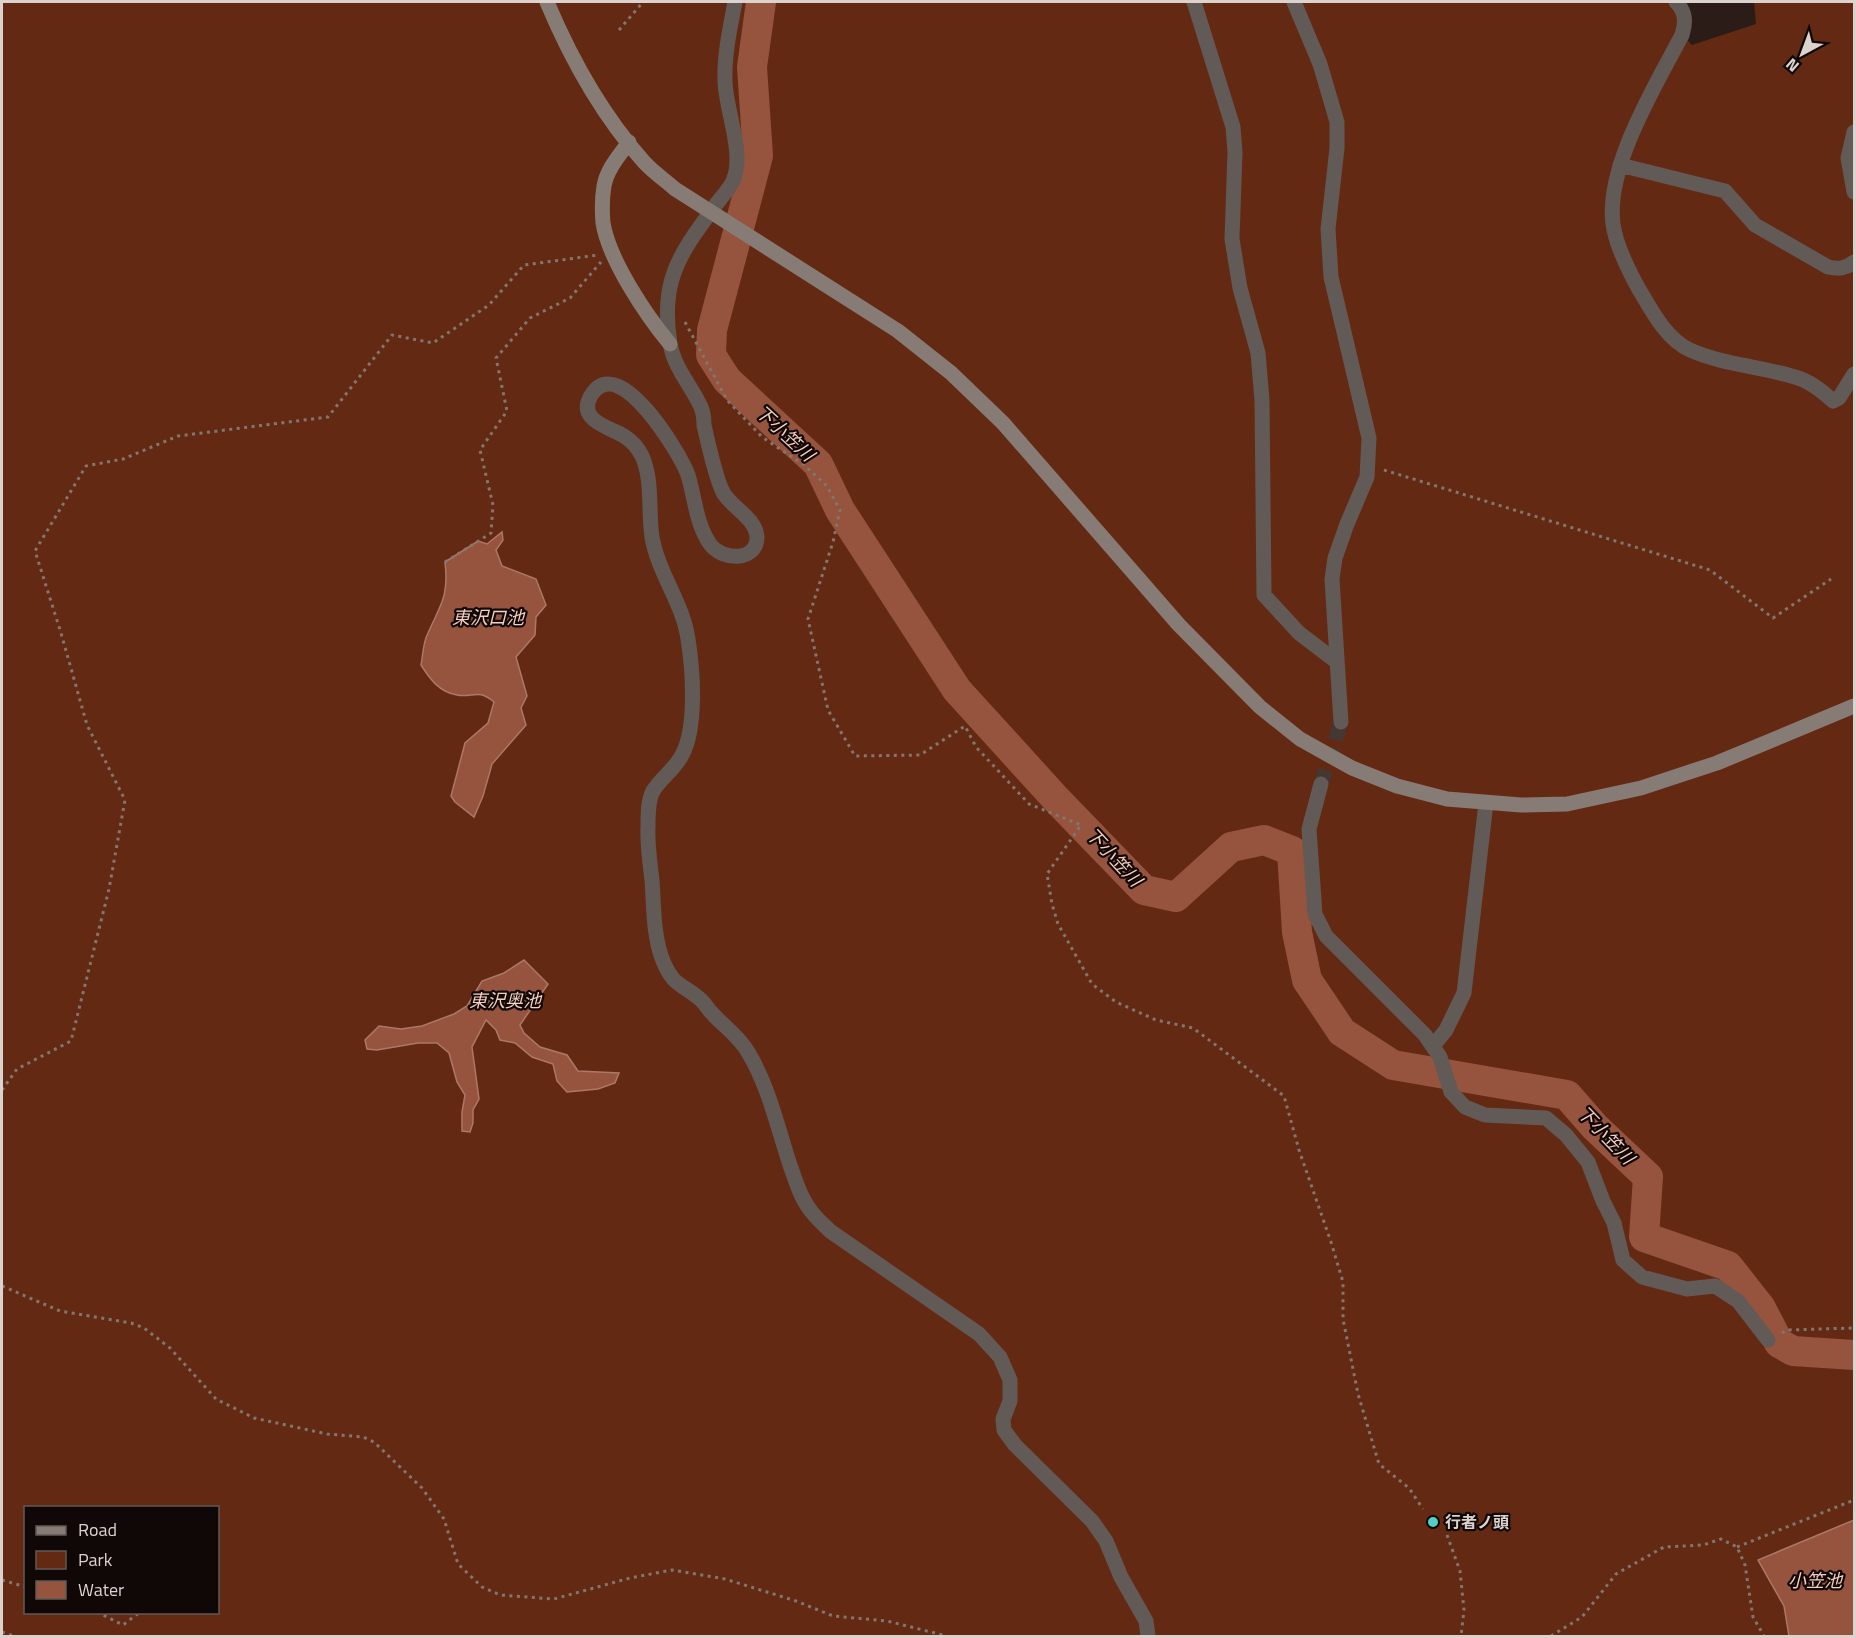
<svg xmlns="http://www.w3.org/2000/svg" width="1856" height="1638" font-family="'Titillium Web','Noto Sans JP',sans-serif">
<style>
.green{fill:#642913;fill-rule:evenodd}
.water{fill:#96533d;stroke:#ab7968;stroke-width:1.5}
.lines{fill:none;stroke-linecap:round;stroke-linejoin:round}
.river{stroke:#96533d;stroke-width:30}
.street-tunnel{stroke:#463732;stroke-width:15;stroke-dasharray:15 8;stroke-linecap:butt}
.path{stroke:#827671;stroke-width:3;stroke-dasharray:3 4.5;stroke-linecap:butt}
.street{stroke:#625a57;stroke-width:15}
.secondary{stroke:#877b76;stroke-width:15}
.poi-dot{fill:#55cec6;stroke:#0f0807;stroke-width:2}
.labels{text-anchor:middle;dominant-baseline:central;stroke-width:4.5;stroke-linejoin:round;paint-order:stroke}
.poi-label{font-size:16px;font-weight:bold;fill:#dcd2ce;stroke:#0f0807;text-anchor:start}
.water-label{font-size:18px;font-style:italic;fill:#f6cdbf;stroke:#0f0807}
</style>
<rect width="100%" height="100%" fill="#2b1c17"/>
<path class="green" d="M 2,2 L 1669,2 L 1685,14 L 1682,35 L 1692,45 L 1756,24 L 1754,2 L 1854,2 L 1854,1636 L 2,1636 ZM 26,1508 L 218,1508 L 218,1612 L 26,1612 Z"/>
<path class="water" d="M 502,532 L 503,540 L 496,550 L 502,566 L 536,579 L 546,605 L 536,617 L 535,635 L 516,657 L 527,696 L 521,708 L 526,725 L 492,764 L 483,796 L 474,817 L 455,802 L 451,796 L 465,743 L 488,723 L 494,702 C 478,688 473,698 457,695 C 439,692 430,679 421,665 C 423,655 423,642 428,633 C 441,604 449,596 445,562 L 478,541 L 487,544 Z
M 524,960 L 548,984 L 520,1025 L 524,1033 L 540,1047 L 567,1055 L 578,1071 L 619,1073 L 615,1083 L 598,1089 L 567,1092 L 557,1081 L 553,1064 L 532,1057 L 515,1043 L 500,1040 L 496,1030 L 486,1020 L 472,1047 L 479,1099 L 473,1110 L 473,1123 L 470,1132 L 462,1131 L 462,1112 L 465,1095 L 457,1082 L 449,1053 L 437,1043 L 418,1043 L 377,1050 L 367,1049 L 365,1040 L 379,1026 L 401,1029 L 422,1026 L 454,1014 L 467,1006 L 482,981 L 504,973 Z
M 1854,1520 L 1854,1636 L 1789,1636 L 1784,1606 L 1758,1560 Z"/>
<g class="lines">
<path class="river" d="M 761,2 L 752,67 L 758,156 L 712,330 L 711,355 L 727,380 L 818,464 L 840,510 L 957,690 L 1057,800 L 1144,890 L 1176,897 L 1231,847 L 1264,840 L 1292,851 L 1297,932 L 1307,980 L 1342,1032 L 1393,1065 L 1567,1095 L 1595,1127 L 1648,1177 L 1644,1237 L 1728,1266 L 1761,1308 L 1779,1343 L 1793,1351 L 1854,1355"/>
<path class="street-tunnel" d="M 1321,784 L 1341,722"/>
<path class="path" d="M 619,30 L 643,2
M 685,322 L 727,400 L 762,437 L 804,465 L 827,486 L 840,510 L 833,542 L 808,619 L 828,710 L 855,756 L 920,755 L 965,726 L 976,747 L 1029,804 L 1081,825 L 1047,874 L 1052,904 L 1058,924 L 1092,984 L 1116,1002 L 1156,1020 L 1193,1028 L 1284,1096 L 1299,1150 L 1331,1242 L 1343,1282 L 1343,1319 L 1358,1394 L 1379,1464 L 1409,1488 L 1423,1509
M 1384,470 L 1710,570 L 1773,618 L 1831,579
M 445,562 L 491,533 L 493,505 L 480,450 L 507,411 L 496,358 L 530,318 L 570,298 L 601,262
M 2,1090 L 17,1069 L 71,1041 L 109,889 L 125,800 L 87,725 L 61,633 L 35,551 L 86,466 L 123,459 L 178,436 L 328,417 L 392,335 L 433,343 L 489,305 L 524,265 L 598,255
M 2,1286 L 60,1311 L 131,1323 L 144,1328 L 170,1348 L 216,1399 L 254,1418 L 327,1434 L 363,1437 L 374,1442 L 422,1488 L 444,1519 L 458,1564 L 482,1587 L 500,1595 L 554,1599 L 630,1578 L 672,1570 L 725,1579 L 796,1601 L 833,1616 L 887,1621 L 947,1636
M 1782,1333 L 1787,1330 L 1854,1328
M 1447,1535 L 1460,1571 L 1464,1610 L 1461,1636
M 1737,1547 L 1854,1500
M 2,1580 L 26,1587
M 97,1612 L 123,1625 L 140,1612
M 2,1632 L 14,1636
M 1551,1636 L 1582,1617 L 1616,1574 L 1664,1547 L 1703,1545 L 1721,1539 L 1737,1547 L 1745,1565 L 1753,1617 L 1764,1636"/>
<path class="street" d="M 735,2 C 730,28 724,55 725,82 C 726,111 745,154 733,181 C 728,191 718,201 712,210 C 678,256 660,283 670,343 C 674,368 691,385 701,407 C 703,412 704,421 704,425 C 708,443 716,480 724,494 C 733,508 756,519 757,537 C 757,562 722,561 710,544 C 696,524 695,498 688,475 C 680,453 619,352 592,394 C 575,420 609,427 624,436 C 632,441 638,448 642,456 C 653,480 648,511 652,537 C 658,573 683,603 688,639 C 693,670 697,728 682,755 C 675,769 661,778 653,791 C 648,800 648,815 648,826 C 647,844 650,863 652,880 C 654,907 653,936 663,961 C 674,987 681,983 700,999 C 704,1002 707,1008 711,1012 C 724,1027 737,1034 748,1052 C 768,1085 777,1125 789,1162 C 795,1179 800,1197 811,1211 C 816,1218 824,1225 830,1231 L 979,1334 L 1000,1357 L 1010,1380 L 1010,1401 L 1003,1419 L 1004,1430 L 1015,1445 L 1092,1521 L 1106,1541 L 1121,1577 L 1146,1621 L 1148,1636
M 1194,2 L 1233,127 L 1235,152 L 1232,239 L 1240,288 L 1258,353 L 1262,400 L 1264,595 L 1299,633 L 1337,662
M 1294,2 L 1320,64 L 1337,122 L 1337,148 L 1328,229 L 1331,277 L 1369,438 L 1367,477 L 1347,524 L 1335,558 L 1332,579 L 1341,722
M 1676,2 C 1686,12 1686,22 1682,35 C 1656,85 1599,176 1615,234 C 1619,251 1633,280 1643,296 C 1654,315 1668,340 1690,350 C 1724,365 1760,366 1795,377 C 1810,381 1822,391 1833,401 L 1839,398 L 1854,374
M 1854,132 L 1848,158 L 1854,192
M 1620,165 L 1725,191 L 1755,225 L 1828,267 C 1838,269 1846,269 1854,262
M 1321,784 L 1309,829 L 1315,914 L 1326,936 L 1425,1035 L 1440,1057 L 1451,1092 L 1465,1107 L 1485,1115 L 1546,1118 L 1566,1135 L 1588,1162 L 1603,1201 L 1614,1223 L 1623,1260 L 1642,1277 L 1687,1289 L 1715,1286 L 1738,1301 L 1768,1340
M 1433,1046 L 1446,1030 L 1464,993 L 1486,803"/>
<path class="secondary" d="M 547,2 C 571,59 602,115 644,162 C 653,172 665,180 675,189 L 898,331 L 951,373 L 1003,423 L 1179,625 L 1260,707 L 1300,739 L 1352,768 L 1397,786 L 1447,799 L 1521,805 L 1567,804 L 1641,788 L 1717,763 L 1854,706
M 629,142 C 619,156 607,169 604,186 C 602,198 602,211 603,223 C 609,260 646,315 670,344"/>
</g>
<circle class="poi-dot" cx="1433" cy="1522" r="6"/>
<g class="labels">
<g class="poi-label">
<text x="1445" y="1522">行者ノ頭</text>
</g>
<g class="water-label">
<text transform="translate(785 433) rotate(43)">下小笠川</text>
<text x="488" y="617">東沢口池</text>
<text transform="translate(1114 857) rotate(47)">下小笠川</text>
<text x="505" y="1000">東沢奥池</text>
<text transform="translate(1606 1135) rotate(46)">下小笠川</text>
<text x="1815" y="1580">小笠池</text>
</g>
</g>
<rect width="1856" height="1638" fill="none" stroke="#dcd2ce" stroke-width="6"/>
<rect x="24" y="1506" width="195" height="108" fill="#0f0807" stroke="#615957" stroke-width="1.5"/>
<rect x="36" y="1526" width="30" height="9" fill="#877b76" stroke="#615957" stroke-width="1.5"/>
<text x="78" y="1536" font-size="18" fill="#dcd2ce">Road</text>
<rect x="36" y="1551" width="30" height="18" fill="#642913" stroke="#615957" stroke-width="1.5"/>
<text x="78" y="1566" font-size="18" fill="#dcd2ce">Park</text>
<rect x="36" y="1581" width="30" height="18" fill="#96533d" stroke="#615957" stroke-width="1.5"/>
<text x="78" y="1596" font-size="18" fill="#dcd2ce">Water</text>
<g transform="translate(1802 54) rotate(221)" stroke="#0f0807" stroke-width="4.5" paint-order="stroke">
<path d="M0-4.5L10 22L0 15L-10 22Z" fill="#dcd2ce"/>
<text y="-9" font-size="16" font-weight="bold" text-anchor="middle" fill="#dcd2ce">N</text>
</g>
</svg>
